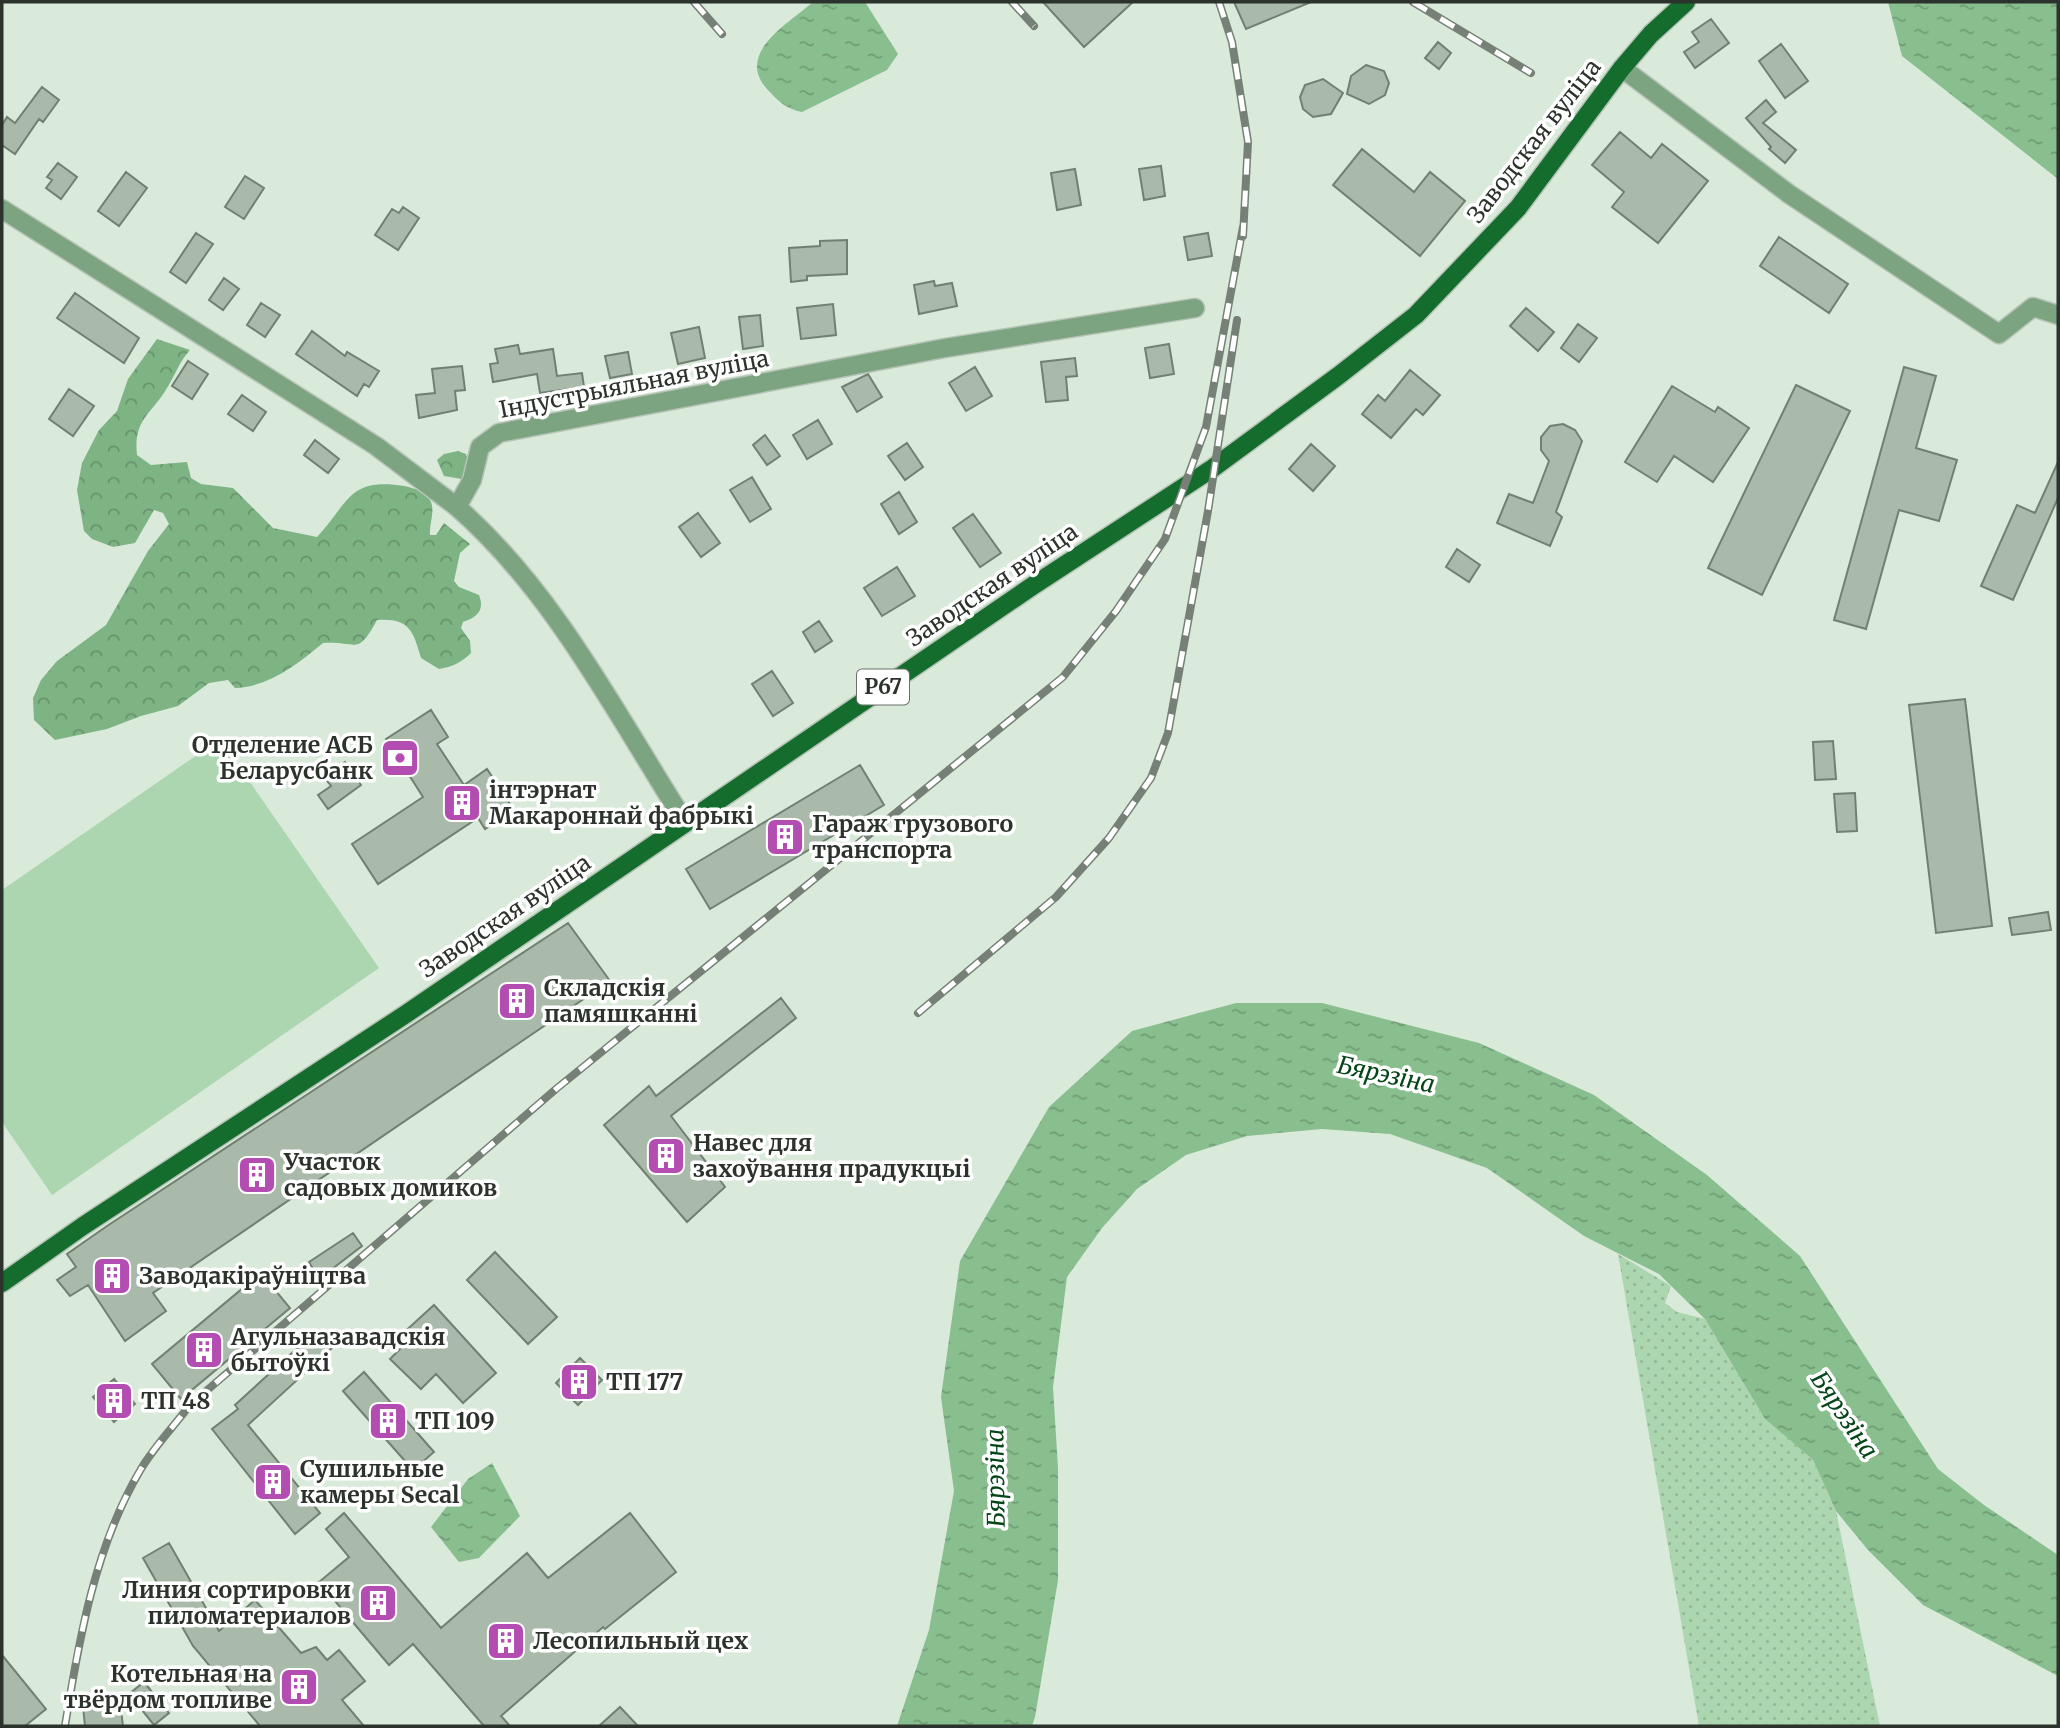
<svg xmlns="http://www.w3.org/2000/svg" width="2060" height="1728" font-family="Merriweather,serif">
<defs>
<pattern id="grass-dots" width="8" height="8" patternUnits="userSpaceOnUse" patternTransform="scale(1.75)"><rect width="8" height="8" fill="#acd6b0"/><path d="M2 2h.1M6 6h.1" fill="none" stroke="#94b898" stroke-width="1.8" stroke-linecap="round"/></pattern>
<pattern id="forest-crowns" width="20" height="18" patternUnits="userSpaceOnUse" patternTransform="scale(1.75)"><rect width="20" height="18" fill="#7eb484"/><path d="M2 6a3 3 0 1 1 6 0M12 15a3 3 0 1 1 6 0" fill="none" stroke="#67936c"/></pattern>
<pattern id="water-ripples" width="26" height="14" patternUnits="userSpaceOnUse" patternTransform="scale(1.75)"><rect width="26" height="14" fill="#89bf8f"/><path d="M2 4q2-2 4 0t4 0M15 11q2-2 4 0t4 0" fill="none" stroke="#709c75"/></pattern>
</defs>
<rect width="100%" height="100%" fill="#d9e9da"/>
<path fill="url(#grass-dots)" d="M1618,1254L1671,1286L1665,1303L1677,1312L1705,1319L1765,1419L1813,1460L1836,1511L1880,1726H1699Z"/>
<path fill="url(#forest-crowns)" d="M157,339L190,350C179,362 176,374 167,388C152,414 133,419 137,455L151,465L187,462L191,478L201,484L233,488L273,528L317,537C349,503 348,477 404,486C414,488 427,492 431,502C435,513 429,524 430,535H436L444,523L470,544L460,553L454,581L459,587L479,595C485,611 477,617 463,622L461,628L470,641L471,653C462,662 452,667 439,669L421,658C413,631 410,618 377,620C357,657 358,641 323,643C298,664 268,687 235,688L228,680L209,683L178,706L141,716L107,729L55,740L34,720L33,698L41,680L57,661L106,625L148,551L169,524L163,513L154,510L135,543L113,547L92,539L84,531L77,490L82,463L99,430L117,411L128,379Z
M458,451L466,454C469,465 471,472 462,479L444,476L437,460L444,454Z"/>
<path fill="#acd6b0" d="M220,739L379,968L52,1195L2,1122V890Z"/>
<path fill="url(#water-ripples)" d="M813,2H865L898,54L887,70L802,112C786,109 778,101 767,89C735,53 788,24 813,2Z
M1888,2H2058V179L1902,56Z
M1236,1003H1322L1479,1043L1594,1095L1707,1175L1800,1256L1938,1469L1984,1505L2058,1555V1676L1923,1605L1868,1550L1836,1511L1813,1460L1765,1419L1705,1319L1659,1274L1584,1236L1487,1168L1390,1134L1322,1129L1247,1136L1186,1155L1137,1189L1102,1228L1067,1277L1053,1387L1058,1468V1580L1035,1717L1032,1726H897L929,1630L954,1491L941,1397L960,1261L1049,1107L1132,1031Z
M492,1463L520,1516L479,1558L459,1562L431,1527L468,1479Z"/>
<path fill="#a9b9aa" stroke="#718072" stroke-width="2" d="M1043,2H1133L1084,47Z
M1234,2H1311L1246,29Z
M1711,19L1729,43L1695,68L1684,52L1699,42L1692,32Z
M1438,42L1451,53L1439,69L1425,58Z
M1781,44L1808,81L1785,98L1759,61Z
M1366,65L1384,71L1389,83L1385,95L1369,104L1347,94L1351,76Z
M1323,79L1343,93L1331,114L1313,117L1303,109L1300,97L1305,85Z
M42,87L59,100L43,122L39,119L15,154L2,145V125L7,117L15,123Z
M1766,100L1776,112L1763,123L1796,150L1785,163L1769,149L1771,147L1746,118Z
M1620,132L1651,158L1662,144L1708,181L1658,243L1612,207L1624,192L1592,165Z
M1362,149L1414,192L1430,172L1465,201L1420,256L1333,185Z
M58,163L77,177L61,199L46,188L52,180L47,177Z
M1161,166L1165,196L1144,200L1139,169Z
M1075,169L1081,205L1057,210L1051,173Z
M126,172L147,188L119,226L98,211Z
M245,176L264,188L244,219L225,207Z
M403,207L419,218L398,250L375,235L392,209L399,213Z
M196,233L213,244L186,283L170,272Z
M1208,233L1212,256L1188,260L1184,237Z
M1779,237L1848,284L1829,313L1760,266Z
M847,240V274L807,276V280L791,282L789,248L820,246V241Z
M224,278L239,289L223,310L209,300Z
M934,281L935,286L952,283L957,306L919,314L914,285Z
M75,293L139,338L124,363L57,318Z
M261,303L280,315L265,337L247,325Z
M833,304L836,335L801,339L797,308Z
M1526,308L1554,332L1538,351L1510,326Z
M760,315L763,346L743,349L739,317Z
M1578,324L1597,338L1579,362L1561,348Z
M699,327L705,358L678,364L671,333Z
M312,331L345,356L347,352L379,371L369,387L364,384L357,396L296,354Z
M1169,344L1174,374L1150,378L1145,348Z
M518,345L520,354L553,349L557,376L582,373L584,387L540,393L537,374L493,382L490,364L498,363L495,349Z
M628,352L632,374L610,378L605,356Z
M1075,358L1077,376L1066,377L1068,400L1046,402L1041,362Z
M188,361L208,374L192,399L172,386Z
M462,366L465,390L455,391L457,410L419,418L416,395L435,393L432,369Z
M975,367L992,396L966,411L949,383Z
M1904,367L1936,376L1916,448L1957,460L1939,521L1899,510L1866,629L1834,620Z
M1410,370L1440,395L1423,415L1416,409L1391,438L1362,414L1378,395L1385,401Z
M868,374L882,397L857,412L842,387Z
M1796,385L1850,411L1762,595L1708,568Z
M1672,386L1715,412L1718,407L1749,428L1713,482L1674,456L1657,482L1625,462Z
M69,389L94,406L73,436L49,419Z
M242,395L266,412L253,431L228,414Z
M818,420L832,444L807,459L793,435Z
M1563,424L1575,430L1582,441L1556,512L1562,517L1550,546L1497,523L1509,494L1533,503L1549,461L1541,450V437L1550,426Z
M765,435L780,456L767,465L753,445Z
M315,440L339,459L328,473L304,455Z
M907,443L923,467L905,480L888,456Z
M1311,444L1335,466L1313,491L1289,469Z
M2058,462V498L2013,600L1981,586L2017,505L2035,513Z
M752,477L771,509L750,522L730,490Z
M899,492L917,522L899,534L881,504Z
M698,513L720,543L701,557L679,527Z
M973,514L1001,553L980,567L953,528Z
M1457,549L1480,565L1469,582L1446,567Z
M897,567L915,596L882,616L864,588Z
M819,621L832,641L815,652L803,632Z
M772,671L793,703L773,716L752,684Z
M1965,699L1992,926L1936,933L1909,705Z
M431,710L448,737L437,744L464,785L487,769L514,810L485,829L478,818L378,884L352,844L423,797L386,739Z
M1833,741L1836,779L1815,780L1813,742Z
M345,762L361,785L328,809L318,795L331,786L324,777Z
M860,765L884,805L710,909L686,869Z
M1855,793L1857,831L1837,832L1834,794Z
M2048,912L2051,930L2012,935L2009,918Z
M568,923L610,981L153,1293L166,1311L125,1341L88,1285L70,1296L57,1280L76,1267L67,1254L107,1226Z
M781,998L796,1018L671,1116L725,1187L687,1222L604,1125L649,1086L656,1096Z
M353,1233L362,1246L319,1279L309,1262Z
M495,1252L557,1317L528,1344L467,1280Z
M261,1273L290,1308L181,1399L152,1364Z
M434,1305L496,1373L463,1403L436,1374L421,1389L390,1359L407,1342L401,1335Z
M316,1331L332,1348L248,1425L320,1513L295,1534L212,1429L238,1409L235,1405Z
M580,1358L602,1380L578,1405L556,1383Z
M364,1372L434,1452L413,1470L343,1391Z
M114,1379L135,1404L114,1422L93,1397Z
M344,1513L441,1628L527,1553L548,1578L630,1513L676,1572L605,1629L603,1627L501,1716L510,1726H484L413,1644L389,1665L319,1582L349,1557L326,1529Z
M169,1543L219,1631L255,1600L301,1653L316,1647L327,1660L339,1650L365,1681L342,1700L364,1726H260L193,1646L143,1558Z
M2,1655L46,1709L25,1726H2Z
M144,1682L169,1713L154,1725L129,1694Z
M120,1702L123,1726H85L83,1706Z
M620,1707L638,1726H599Z"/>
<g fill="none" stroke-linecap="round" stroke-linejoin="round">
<g stroke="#b6c4b7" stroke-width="21">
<path id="street" d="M1622,68L1789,194L1999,334L2033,307L2058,315
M2,209L376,446L457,507L472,480L480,447L499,433L945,348L1195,308
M457,507C555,593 616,714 685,822"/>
</g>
<g stroke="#b6c4b7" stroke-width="21">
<path id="primary" d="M2,1283L83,1226L406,1014L1031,587L1213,468L1338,376L1416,315L1518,208L1622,68L1651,34L1686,2"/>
</g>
<use href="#street" stroke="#7da481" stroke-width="18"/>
<use href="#primary" stroke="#146d2d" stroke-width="18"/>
<g stroke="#768077" stroke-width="8">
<path id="rail" d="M694,2L722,34
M1012,2L1034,26
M1219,2L1232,42L1248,142L1243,236
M1413,2L1531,73
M918,1013L1056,897L1109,838L1151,778L1168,733L1208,511L1237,320
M65,1726C79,1639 95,1546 141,1469C154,1447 174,1426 190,1405L556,1089L1063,677L1116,611L1165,539L1206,427L1243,227"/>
</g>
<use href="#rail" stroke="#fff" stroke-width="5" stroke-dasharray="16" stroke-linecap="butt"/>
</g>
<defs>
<g id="bank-square" transform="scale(2.0125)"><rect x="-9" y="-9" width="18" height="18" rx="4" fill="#b34db2" stroke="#fff"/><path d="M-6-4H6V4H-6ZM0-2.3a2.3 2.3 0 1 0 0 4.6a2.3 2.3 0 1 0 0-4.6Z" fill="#fff"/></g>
<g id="building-square" transform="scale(2.0125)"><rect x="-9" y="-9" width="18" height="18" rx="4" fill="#b34db2" stroke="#fff"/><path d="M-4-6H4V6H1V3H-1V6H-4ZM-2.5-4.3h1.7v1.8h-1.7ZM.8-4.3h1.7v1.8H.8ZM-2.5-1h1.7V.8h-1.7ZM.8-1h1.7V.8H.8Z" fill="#fff"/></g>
</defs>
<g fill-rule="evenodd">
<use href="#bank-square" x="400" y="758"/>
<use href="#building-square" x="462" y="803"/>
<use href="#building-square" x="785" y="837"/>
<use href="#building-square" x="517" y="1001"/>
<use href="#building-square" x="666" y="1156"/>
<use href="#building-square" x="257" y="1175"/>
<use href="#building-square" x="112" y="1276"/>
<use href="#building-square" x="204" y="1350"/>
<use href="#building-square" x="579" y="1382"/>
<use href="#building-square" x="114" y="1401"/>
<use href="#building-square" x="388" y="1421"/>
<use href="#building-square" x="273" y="1482"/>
<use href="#building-square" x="378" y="1603"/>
<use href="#building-square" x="506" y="1641"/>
<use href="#building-square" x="299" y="1687"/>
</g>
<g text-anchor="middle" stroke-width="7" stroke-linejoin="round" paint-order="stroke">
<rect fill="#fff" stroke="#6b706b" stroke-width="2" x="857" y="669.5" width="52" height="35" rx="5"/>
<g font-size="21" font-weight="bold" fill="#2c322c">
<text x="883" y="694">Р67</text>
</g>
<g font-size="23" fill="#2c322c" stroke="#fff">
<text transform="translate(1534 141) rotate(-52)" y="8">Заводская вуліца</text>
<text transform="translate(634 384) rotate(-11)" y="8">Індустрыяльная вуліца</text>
<text transform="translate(992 585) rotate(-34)" y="8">Заводская вуліца</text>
<text transform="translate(505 916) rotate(-34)" y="8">Заводская вуліца</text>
</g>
<g font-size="23" font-weight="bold" fill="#2c322c" stroke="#fff" text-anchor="start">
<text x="373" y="753" text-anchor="end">Отделение АСБ<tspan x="373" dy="26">Беларусбанк</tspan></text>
<text x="489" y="798">інтэрнат<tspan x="489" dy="26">Макароннай фабрыкі</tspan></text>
<text x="812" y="832">Гараж грузового<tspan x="812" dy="26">транспорта</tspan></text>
<text x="544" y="996">Складскія<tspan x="544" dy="26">памяшканні</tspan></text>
<text x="693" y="1151">Навес для<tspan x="693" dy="26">захоўвання прадукцыі</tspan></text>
<text x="284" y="1170">Участок<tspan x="284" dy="26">садовых домиков</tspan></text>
<text x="139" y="1284">Заводакіраўніцтва</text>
<text x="231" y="1345">Агульназавадскія<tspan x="231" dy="26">бытоўкі</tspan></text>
<text x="606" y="1390">ТП 177</text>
<text x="141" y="1409">ТП 48</text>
<text x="415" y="1429">ТП 109</text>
<text x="300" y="1477">Сушильные<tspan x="300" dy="26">камеры Secal</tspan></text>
<text x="351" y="1598" text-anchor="end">Линия сортировки<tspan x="351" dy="26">пиломатериалов</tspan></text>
<text x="533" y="1649">Лесопильный цех</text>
<text x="272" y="1682" text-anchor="end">Котельная на<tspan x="272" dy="26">твёрдом топливе</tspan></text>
</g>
<g font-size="24" font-style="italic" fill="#054518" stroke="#fff">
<text transform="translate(1386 1075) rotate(12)" y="8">Бярэзіна</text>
<text transform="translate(1844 1415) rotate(56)" y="8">Бярэзіна</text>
<text transform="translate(996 1478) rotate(-91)" y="8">Бярэзіна</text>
</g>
</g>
<rect width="2060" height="1728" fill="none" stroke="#2c322c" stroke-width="7"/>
</svg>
